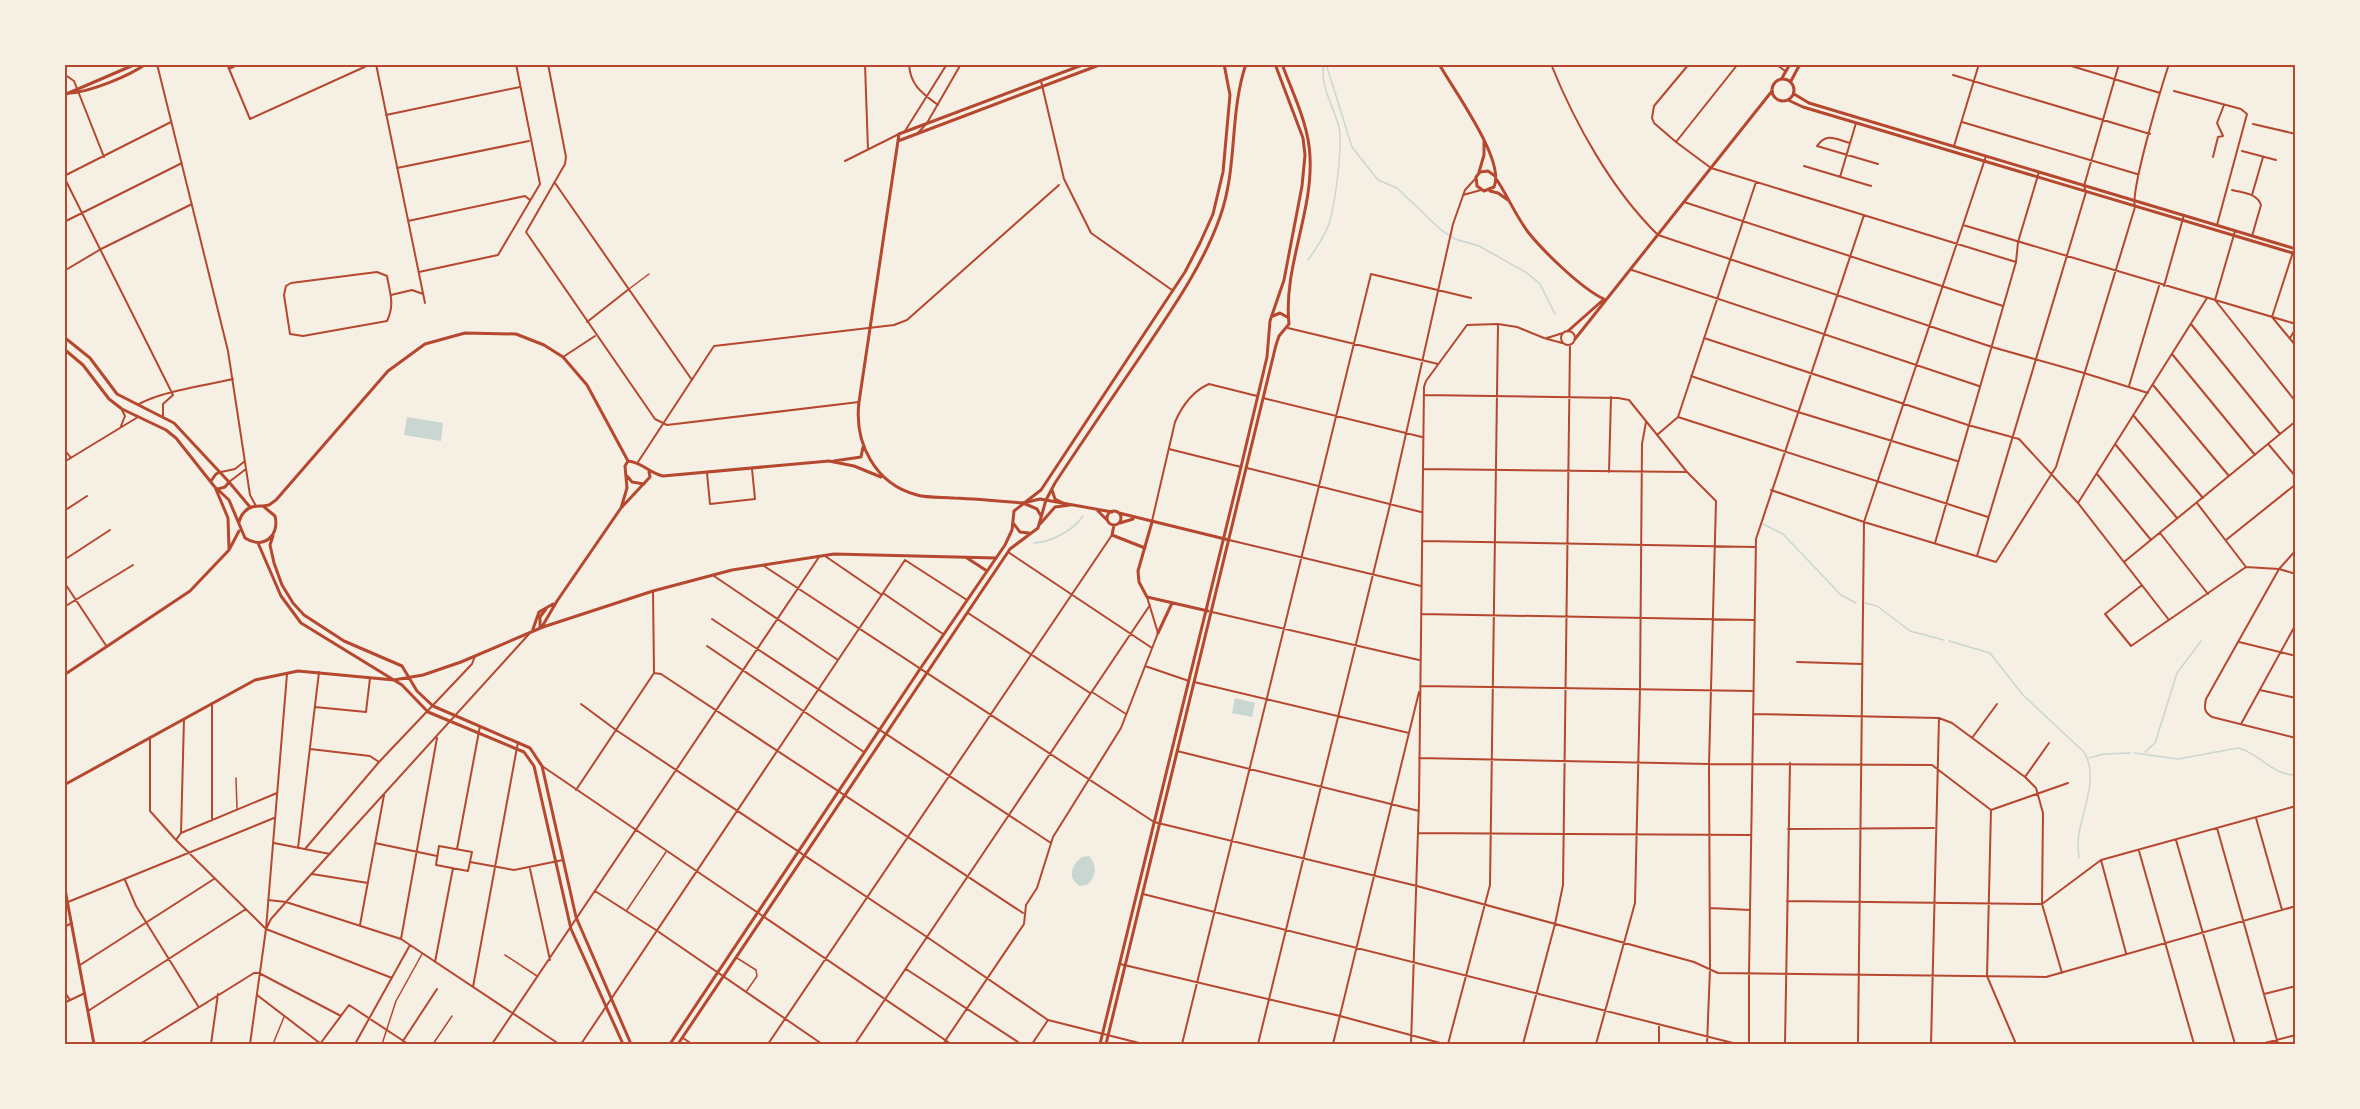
<svg xmlns="http://www.w3.org/2000/svg" width="2360" height="1109" font-family="'Varela Round',sans-serif">
<rect width="100%" height="100%" fill="#f6efe4"/>
<path fill="#c9d6d2" d="M407,417L443,423L441,441L404,435Z
M1235,698L1255,703L1252,717L1232,713Z
M1089,856C1098,866 1096,877 1087,885L1080,886C1067,878 1071,865 1082,857Z"/>
<g fill="none" stroke-linecap="round" stroke-linejoin="round">
<path stroke="#c9d6d2" stroke-width="1.5" d="M1326,64L1352,147L1378,180L1397,188L1441,230L1455,239L1479,246L1527,273L1540,284L1555,314
M1308,260C1316,249 1324,237 1329,224C1335,204 1343,147 1339,127C1334,107 1319,85 1324,64
M1763,524L1783,534L1841,595L1856,603
M1034,543C1051,542 1073,531 1083,516
M1865,603L1877,606L1910,631L1944,640
M1949,641L1990,653L2023,695L2084,752C2099,777 2083,807 2079,834C2077,842 2078,850 2079,858
M2145,752L2155,743L2177,673L2201,641
M2135,753L2178,759L2238,748C2258,752 2273,776 2296,775
M2089,758L2104,754L2130,753"/>
<path stroke="#b5482f" stroke-width="1.5" d="M629,289L649,274
M1092,692L1126,714
M236,778L237,809
M627,910L666,852
M505,955L537,976
M273,1044L284,1017
M433,1044L452,1016"/>
<path stroke="#b5482f" stroke-width="1.5" d="M737,958L756,970L757,976L746,992
M382,1044L396,1001L422,954"/>
<path stroke="#b5482f" stroke-width="2" d="M157,64L228,351L250,495L256,506
M227,64L250,119L371,64
M376,64L425,303
M548,64L566,157L565,164L526,232L655,419L667,425L859,402
M865,64L868,150
M909,64C910,85 922,93 938,105
M1551,64C1575,124 1612,190 1658,235L1992,347L2084,373L2148,393
M1689,64L1654,106L1652,118L1654,123L1676,142L1711,168L2016,262
M1776,64L1785,71
M2065,64L2160,93
M229,69L239,64
M64,74L74,81L104,157
M1953,75L2150,134
M1041,81L1064,179L1091,233L1172,290
M2174,91L2241,109L2247,114L2217,225
M386,115L520,87
M1962,122L2137,174
M2253,124L2296,134
M905,131L947,64
M918,133L927,123L961,64
M1676,142L1738,64
M1850,143C1835,139 1827,132 1817,146L1878,164
M1954,146L1979,64
M2242,151L2276,160
M2213,157L2218,137L2223,136L2217,123L2224,105
M845,161L899,134
M1804,166L1871,186
M397,168L529,141
M64,176L171,122
M64,177L173,395
M1840,177L1856,123
M555,183L692,380
M2232,190C2243,193 2257,193 2261,205L2252,236
M1463,195L1481,190
M2252,195L2263,157
M1684,202L2003,306
M408,221L525,196L530,200
M64,222L182,163
M2296,224V229
M1963,225L2296,324
M2235,231L2215,300L2296,402
M2293,252L2272,317L2296,346
M1632,270L1979,386
M64,271L101,249L192,204
M377,272L387,276C390,294 395,304 387,321L303,336L290,334L284,295L286,286L291,283Z
M419,272L498,255L540,184L516,64
M2164,286L2184,215
M391,295L412,290L423,294
M587,322L629,289
M2191,324L2280,434
M1288,328L1438,364
M1561 338a7 7 0 1 1 14 0a7 7 0 1 1-14 0Z
M1547,338L1563,333
M1704,338L1968,425L2019,439L2078,503L2169,620
M2290,338L2296,328
M2172,354L2255,455
M563,357L595,336
M1691,376L1798,412L1957,461
M2153,385L2229,476
M2129,386L2159,286
M1424,395L1618,398L1629,400L1687,472L1716,501L1709,764L1710,969L1707,1044
M1263,398L1422,437
M138,405C154,393 211,384 233,379
M2133,415L2203,498
M163,416V404L173,395
M1678,417L1988,517
M121,426L125,416L122,410
M1657,435L1678,417L1756,182
M2115,444L2177,518
M2269,445L2296,477
M64,449L71,458
M1169,449L1241,467
M64,462L138,417
M638,462L714,346L894,325L907,320L1059,185
M1247,468L1421,512
M1423,469L1687,472
M221,472L235,469L245,461
M1609,472L1611,397
M707,473L710,504L755,499L752,469
M2097,474L2151,540
M229,482L246,469
M1771,490L1864,522L1996,562L2056,467L2135,207C2130,191 2162,85 2169,64
M2078,503L2207,298
M2197,503L2246,567
M64,511L87,496
M1152,521L1175,422C1182,406 1193,391 1209,384L1257,396
M2160,533L2208,594
M1229,540L1421,586
M2226,540L2296,484
M1422,541L1755,547
M1935,543L2016,262L2018,242L2039,172
M2296,550L2279,569L2206,699C2204,708 2204,712 2212,717L2296,738
M1008,552L1152,648
M825,556L882,595
M1977,556L2086,192L2084,186L2119,64
M64,560L110,530
M905,560L967,600
M2124,562L2296,421
M764,566L1154,822L1417,886L1694,962L1718,973L2046,977L2296,906
M714,576L838,660
M64,582L107,647
M2142,585L2105,614L2131,646L2246,567L2279,569L2296,574
M883,593L943,634
M64,607L133,565
M1212,612L1419,660
M968,613L1090,693
M1421,614L1754,620
M712,619L1051,843
M2239,642L2296,656
M707,646L864,752
M1797,662L1862,664
M1145,666L1189,681
M654,673L661,674L1023,913
M1194,682L1409,733
M1420,686L1753,691
M2260,690L2296,698
M212,703V820
M581,704L616,730L927,937L1048,1020L1143,1044
M315,707L366,712L370,678
M1753,714L1939,718L1952,723L2025,777L2036,788L2043,813L2042,904L2062,973
M2241,724L2296,624
M150,737V811L176,840L266,929L392,978
M1972,738L1997,704
M310,749L370,756L379,762
M1177,751L1419,811
M1419,758L1709,764L1932,765L1991,810L2068,783
M542,766L951,1044
M2025,777L2049,743
M576,790L654,673L653,591
M1991,810L1987,976L2016,1044
M2256,818L2282,910
M2217,828L2278,1044
M1788,829L1934,828
M181,833L184,719
M1418,833L1751,835
M176,840L181,833L277,793
M2176,840L2235,1044
M274,843L330,854
M375,843L437,856
M439,846L472,852L468,871L436,865Z
M298,848L319,672
M305,849L379,762L472,664L475,656
M457,849L480,726
M2139,851L2194,1044
M2101,860L2126,953
M470,862L514,870L563,860
M530,869L550,960
M312,874L368,883
M125,880L136,906L198,1006
M595,891L656,930L822,1044
M1143,894L1737,1044
M268,900L286,902L401,939L559,1044
M1787,901L2042,904L2101,860L2296,806
M68,902L274,818
M1710,908L1750,910
M360,925L384,795
M64,927L72,923
M266,929L271,919L286,902L529,634
M401,939L437,738
M435,962L453,868
M1120,964L1340,1016L1444,1044
M80,965L214,879
M906,969L1021,1044
M473,987L518,742
M64,991L70,1000
M2264,994L2296,986
M257,995L321,1044
M64,1003L85,993
M88,1011L246,909
M683,1038L692,1044
M403,1041L437,989
M140,1044L254,973H259L341,1016
M211,1044L218,994
M250,1044L266,929L287,674
M320,1044L349,1005L408,1044
M355,1044L410,945
M492,1044L819,557
M581,1044L905,560
M768,1044L1112,535
M855,1044L1150,605
M943,1044L1024,924L1026,905L1037,888L1053,837L1121,728L1158,633L1147,597
M1032,1044L1048,1020
M1182,1044L1371,274L1471,298
M1258,1044L1390,505L1453,224L1465,190L1476,178
M1333,1044L1419,692
M1411,1044L1419,801L1424,387L1426,381L1467,325L1498,324L1517,327L1544,338L1562,343
M1448,1044L1490,885L1498,324
M1523,1044L1555,924L1563,885L1570,345
M1596,1044L1635,903L1640,689L1642,444L1646,422
M1659,1044V1024
M1749,1044V974L1756,539L1864,215
M1785,1044L1790,763
M1858,1044L1864,522L1986,156
M1931,1044L1939,718
M2261,1044L2296,1035"/>
<path stroke="#b5482f" stroke-width="3" d="M1085,64L899,134L859,402C854,443 875,484 917,495C928,498 942,497 954,498C977,499 1000,501 1023,503L1040,499L1112,512
M1439,64C1453,89 1506,161 1494,187L1484,191L1477,186L1476,177L1480,172L1488,171L1495,176
M1782,78L1790,64
M1772 90a11 11 0 1 1 22 0a11 11 0 1 1-22 0Z
M1791,81L1800,64
M70,93C90,92 129,76 146,64
M1794,94L1809,103L2296,249
M64,95L136,64
M1788,100L1803,107L2296,254
M898,141L1102,64
M1479,172L1484,155V141
M1497,180C1508,197 1516,216 1528,232C1544,252 1582,289 1604,299
M1490,191L1498,193L1508,200
M1568,331L1603,300
M64,337L90,358L117,394L174,423L229,482L250,507
M1575,339L1772,91
M64,349L83,365L109,399L122,409L166,430L176,438L214,486L229,500L245,538C263,550 280,536 275,516L263,506C250,505 242,511 239,522
M834,461L861,457L863,447
M627,476L632,482L644,484
M211,481L216,474L220,472
M215,487L228,518L229,549
M218,489L225,487L229,482
M263,506L269,505L276,500L388,371L425,344L465,333L516,334L544,345L563,357L587,385L628,461
M621,508L627,488L625,466L628,461C642,462 649,473 663,476L829,461L854,466L881,477
M1097,510L1107,520
M1107 518a7 7 0 1 1 14 0a7 7 0 1 1-14 0Z
M1119,513L1229,540
M1152,522L1138,571L1139,582L1147,597L1208,611
M1120,523L1133,519
M1040,524L1055,507L1070,505
M1114,525L1112,535L1145,548
M273,536L270,545L274,563L282,585L293,603L304,615L344,641L402,666L417,691L433,706L530,748L542,766L576,917L631,1044
M258,543L281,596L301,623L402,685L428,712L524,752L534,766L571,929L623,1044
M543,625L557,601L621,508L650,477L649,472
M540,627V617L546,609
M533,629L539,612L553,604
M1158,633L1172,603
M64,675L190,591L229,550L239,531
M64,775V783
M64,785L255,680L298,671L394,680L423,675L461,662L543,627L653,591L732,570L834,554L996,558
M64,884L94,1044"/>
<path stroke="#b5482f" stroke-width="3" d="M1273,316L1280,313L1287,317
M1052,490L1055,499L1063,503
M1023,503L1037,509L1041,516
M1013,523L1020,532L1029,533
M967,558L987,571
M670,1044L920,669L1005,545L1012,530L1014,511L1041,490L1185,272L1200,243L1213,214L1223,172L1230,95L1224,64
M678,1044L1010,549L1038,528L1046,500L1055,483C1084,439 1114,395 1144,351C1173,308 1203,265 1220,217C1238,167 1229,114 1246,64
M1100,1044L1241,467L1267,357L1270,321L1284,280L1302,186L1305,155L1303,138L1275,64
M1106,1044L1276,345L1279,336L1289,324C1283,268 1313,213 1310,157C1309,125 1293,94 1282,64"/>
</g>
<rect width="2360" height="1109" fill="none" stroke="#f6efe4" stroke-width="132"/>
<rect x="66" y="66" width="2228" height="977" fill="none" stroke="#b5482f" stroke-width="2"/>
</svg>
